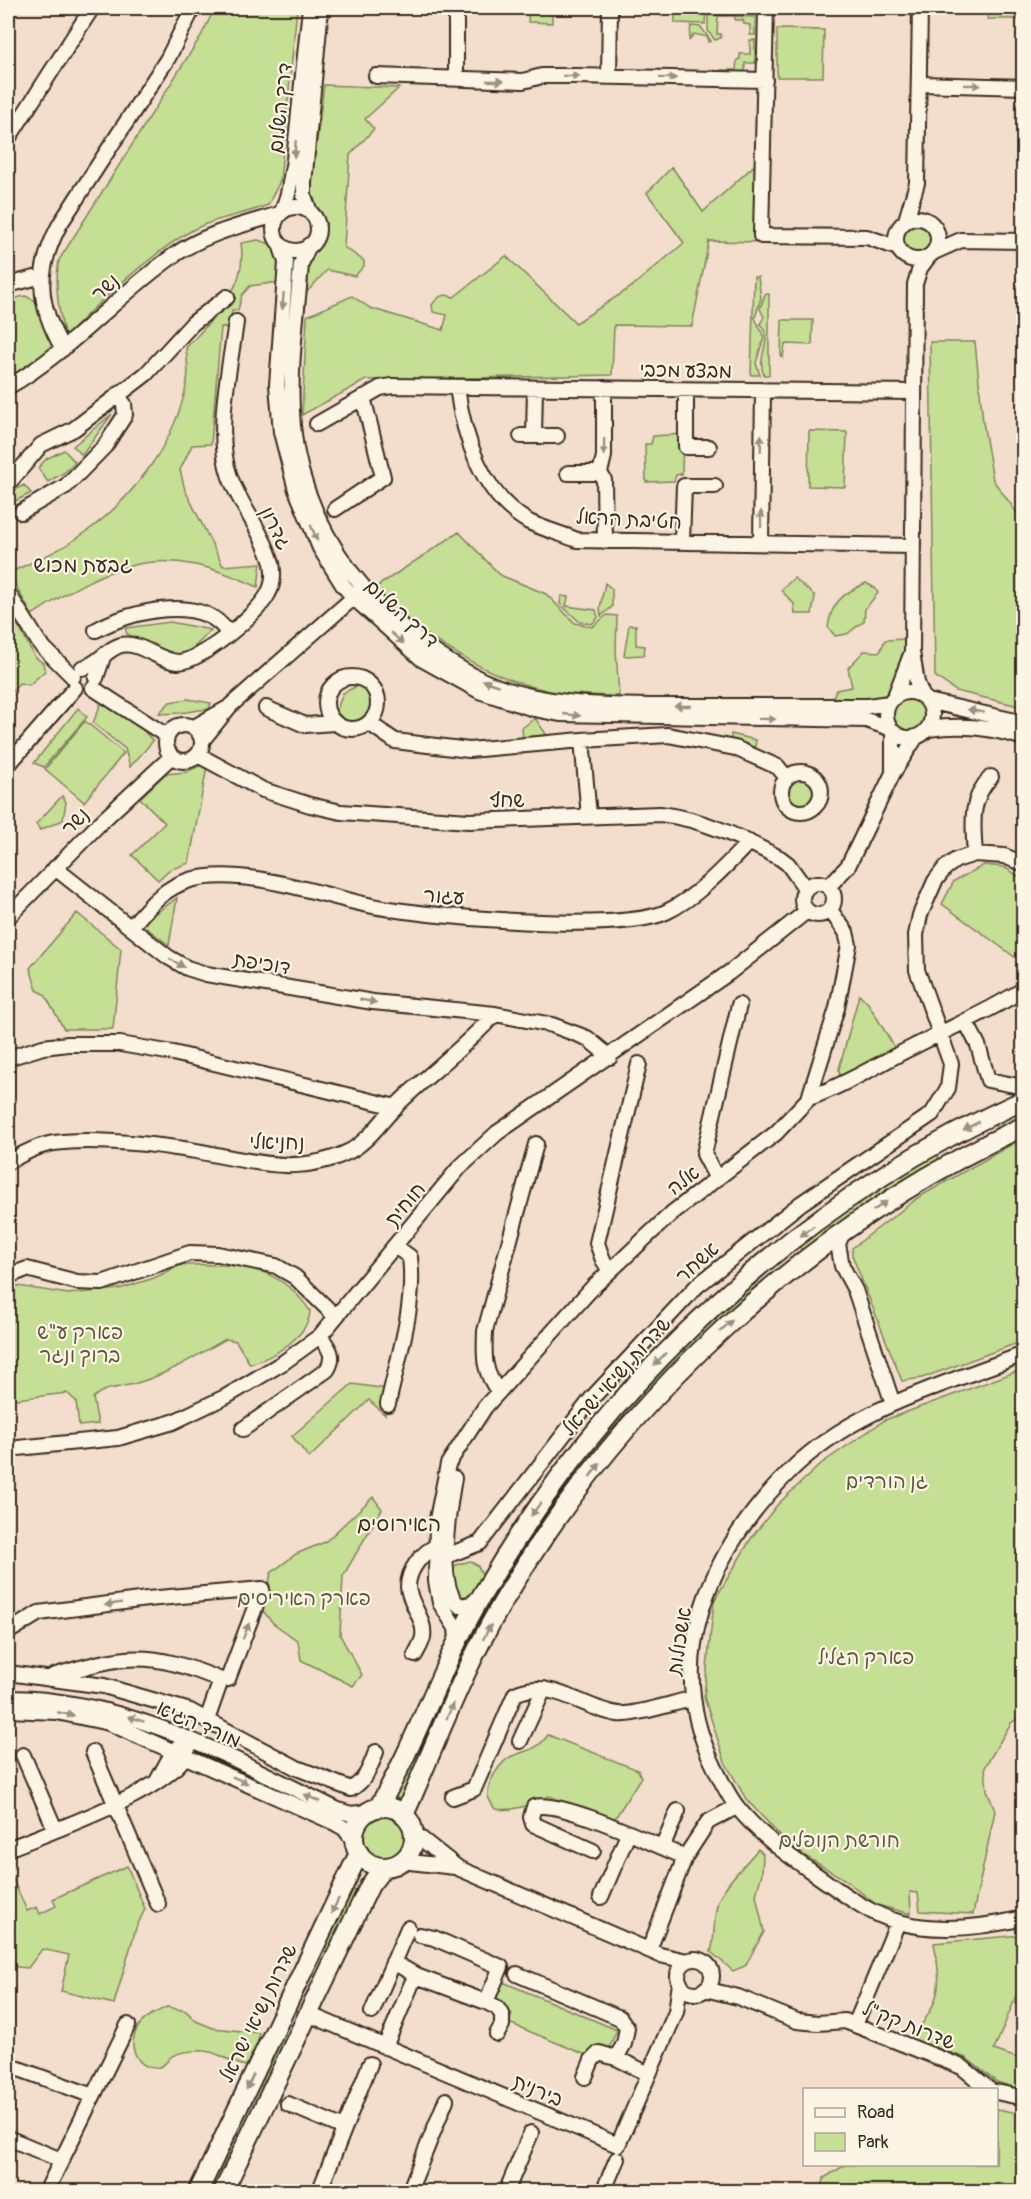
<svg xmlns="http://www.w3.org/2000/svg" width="1031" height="2199" font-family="Pangolin,'Playpen Sans Hebrew',sans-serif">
<rect width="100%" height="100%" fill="#f3ddcd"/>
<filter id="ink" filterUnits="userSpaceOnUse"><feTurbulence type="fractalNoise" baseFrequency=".0167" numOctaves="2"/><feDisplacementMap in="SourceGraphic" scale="12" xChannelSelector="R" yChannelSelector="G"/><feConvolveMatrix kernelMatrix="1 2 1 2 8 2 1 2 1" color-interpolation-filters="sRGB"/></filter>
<g filter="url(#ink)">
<path fill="#c5df95" stroke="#80845a" stroke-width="1.5" d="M215,8H297L280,181L268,205C246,214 222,217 201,226C164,242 92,307 65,338C59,311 54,288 59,260L201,36Z
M529,8H552V23L528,22Z
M675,8H706L705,24L675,23Z
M988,8H1023V19H988Z
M708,15L755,17V35H750V25L744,24L743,20H735V16H718L717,34H721V38L715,40L708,31Z
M691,26L701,27L711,41L708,42V37L694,34L689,41Z
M777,29L824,30L823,77H777Z
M750,40H755V63H745V74H721V70H736L737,60L740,59V54H750Z
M324,85L399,88L365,119L374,129L350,155L344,247L364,261V266L355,276L327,270L307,292L309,260L325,237L326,223L312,198L311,187Z
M758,162L760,242L709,241L692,326L614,325L612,375L366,380L302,415L307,316L352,296L370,308L443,330L447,315L433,312L432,305C438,296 443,293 454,297L506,256L576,323L630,288L684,243L647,193L672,167L703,212Z
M902 239a16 16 0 1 1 32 0a16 16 0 1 1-32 0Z
M258,240L274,245L280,260L279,282L250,286L242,295L238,310H232L230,328L221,327L211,444L192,445L180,470L185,490L223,566L261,563L258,587C163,542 116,560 32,615L9,573C34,561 60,551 83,534C132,500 177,441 187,381C189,371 187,359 186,348C214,317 248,289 241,243Z
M754,277H758L761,298L755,318L764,337L756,363L760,375H751Z
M765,294H769V375H764C755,356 775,341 760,324L764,317L760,309Z
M25,296L40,303L43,323L54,348L8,378V300Z
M782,320H813L812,345L785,344L783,358L781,355Z
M930,342H975L983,422L993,480L1023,521V707L956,691L935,676Z
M112,414L82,455L73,446Z
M809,431L847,432L845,487L808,486Z
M683,434L682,474L676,475L674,481L646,482L645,444H651L653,436Z
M64,450L75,462L65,472L48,482L38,468L46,459Z
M24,485L31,493L8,505V494Z
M459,532L500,575L546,594L575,623L592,627L607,615L617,616L616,650L619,696C601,695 582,696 564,693C501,686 415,637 376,587Z
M794,578L815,596L812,614H795L794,604L781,590Z
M605,583L612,589V607L601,616L600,608Z
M866,583L875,588L878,593L865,609L864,621L847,634L835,636L828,627C831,602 844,593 866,583Z
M561,596L568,597L566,606L596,610L598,618L592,624L580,622L560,604Z
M8,607L35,657L43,663L45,671L29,685L19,683L8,697Z
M170,622L211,630C205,636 198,645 190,650C173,664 144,640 127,634L125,628Z
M629,625H636V645L645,646L644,655L624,656Z
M906,639L900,674L884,697L851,702L832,700L836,690L852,687L848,668L864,651L880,652L885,640Z
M359,685L373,698C372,713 367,721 352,726L336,712L343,693Z
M893 715a17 17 0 1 1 34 0a17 17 0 1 1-34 0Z
M188,699L211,703L209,709C194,710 173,716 159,713L170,702Z
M102,701L138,725L153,741L130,767L125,749L93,723Z
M78,708L87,717L44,767L34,763Z
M535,718L548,737L524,753L522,728Z
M85,721L124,753L84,802L45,769Z
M731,734L756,740L753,762L730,754Z
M202,765L207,767L189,863L169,870L158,880L132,855L165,823L140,798L165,774L186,772Z
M784 791a17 17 0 1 1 34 0a17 17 0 1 1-34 0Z
M62,796L66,802L63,820L40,830L36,824Z
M984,865L1004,867L1023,879V963L942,904L954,881Z
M177,898L169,945L141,924Z
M77,913L121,949L113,1029H64L45,995L37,990L30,968Z
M859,995L868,1003L895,1048L840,1082L839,1069Z
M1023,1107V1120L999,1132L993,1122Z
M1023,1138V1341L922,1378L902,1381L852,1255V1248L919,1197Z
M935,1152L941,1162L805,1254L798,1245L850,1206Z
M181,1265C234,1264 278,1262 310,1311C309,1337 271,1358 250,1364L236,1341L226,1339C197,1355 169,1374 137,1383C122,1388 105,1386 93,1398L98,1424L79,1426L76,1401L67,1393L8,1400V1287L12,1285L68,1294L119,1289L154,1278Z
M753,1282L760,1290L649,1396L639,1388Z
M1023,1369V1715L1011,1723L985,1767L987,1790L995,1811L973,1914L920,1911L918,1893L910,1892L911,1914L877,1905L844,1879L805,1856L784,1840L746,1799L725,1762L704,1697L714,1601L752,1537L778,1504L822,1463L885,1420Z
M352,1384L387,1389L385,1415L369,1400L309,1458L292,1436Z
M603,1429L613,1437L497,1601L488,1595L508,1562Z
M373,1497L382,1509L343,1576L340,1635L362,1675L353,1686L301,1660L298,1641L273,1623L263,1611L271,1573L296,1554L325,1542Z
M470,1561L478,1566L483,1577L470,1595L461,1597L453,1593L449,1573L456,1565Z
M469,1636L471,1643L404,1801L392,1796Z
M548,1735L638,1770L641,1777L614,1820L549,1796C531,1804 516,1812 495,1809C493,1806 489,1800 488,1796C486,1783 500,1762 512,1756C527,1750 538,1750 548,1735Z
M363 1837a22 22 0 1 1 44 0a22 22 0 1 1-44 0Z
M758,1849L763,1854L762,1873L756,1895L764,1932L745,1966L733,1971L711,1952C716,1935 712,1913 720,1897C728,1880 746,1864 758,1849Z
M127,1866L145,1909L136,1928L114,2004L61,1991L69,1955L42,1949L28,1968L8,1966V1868L27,1911L37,1907L40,1914L56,1906L53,1899Z
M362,1889L329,1954L320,1950L349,1891Z
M1022,1935L1021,1984L994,2050L1023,2060V2090L997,2082L966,2058L912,2039C940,1998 943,1992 934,1943Z
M503,1982L617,2030L603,2062L509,2023L512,2014L496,1997Z
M167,2007L186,2011L196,2021L213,2028L259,2033L257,2047L247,2066C230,2064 221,2052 204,2051C195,2050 180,2052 172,2056C168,2059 166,2064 162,2066C143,2074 129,2053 134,2037C138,2020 152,2014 167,2007Z
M280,2032L290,2037L266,2088L257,2084Z
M997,2109L1023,2114V2191H822L824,2178L845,2165L996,2164Z
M223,2153L234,2157L217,2191L205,2192Z"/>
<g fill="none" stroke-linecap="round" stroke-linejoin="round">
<g stroke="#3b2a1e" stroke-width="18">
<path id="minor" d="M456,8V79
M766,8L761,236L867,237L898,248
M376,76L523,81L542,76H576L765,80
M609,77L610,8
M920,84L1024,87
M8,139L92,8
M274 229a22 22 0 1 1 44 0a22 22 0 1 1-44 0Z
M282,212L288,194L294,160L310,8
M310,212L304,196V183L321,8
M896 239a21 21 0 1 1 42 0a21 21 0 1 1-42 0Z
M906,220L917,183L920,8
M280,244L286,262L277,385L281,432L296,490L320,548L343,585L354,598L423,660L479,691L534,709L560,714L866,720L889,728
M309,245L301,264C297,317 288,372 293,426C298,485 326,545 365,589C398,627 436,658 482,680C544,709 624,706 691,706C750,706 809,706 868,706L889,703
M934,252L961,240L1024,241
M8,285L42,276
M63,349C37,304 35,271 60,224L168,58L193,8
M8,387C69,352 115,297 173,256C203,234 243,225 279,214
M457,387C463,435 482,496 529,522C544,529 562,534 577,540L913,546
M604,388V456L600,473L604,480L605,541
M686,390V447H709
M317,424L380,388L392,386L914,392
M521,436H557
M534,436L535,388
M568,473H600
M8,484L41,445L74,429L146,374L193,323L227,297
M335,509L383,477L363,397
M21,512L66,486L105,446L125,415L124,404L117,395
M682,542L684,486H715
M761,543L763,391
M8,593L40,644L73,677
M96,630C130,611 203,593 228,633
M82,668C98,665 106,649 121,645C140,641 158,661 178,662C200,662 258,614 268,594C274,584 274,574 272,563C263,532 241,507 230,477C214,433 230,368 236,322
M326 703a26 26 0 1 1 52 0a26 26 0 1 1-52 0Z
M96,678L103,657
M93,688L167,736
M886 715a23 23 0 1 1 46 0a23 23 0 1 1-46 0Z
M922,695L917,683L912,652L915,284L920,268L929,256
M895,696L912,652
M928,701L1024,723
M266,708L305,725L335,723
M369,723L395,741L469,750L582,740
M166 743a18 18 0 1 1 36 0a18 18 0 1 1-36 0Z
M194,727L226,709
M928,729C962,724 990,727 1024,738
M893,732V773
M202,741L230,706L360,592
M198,755L263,790L310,805L341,812L469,821L660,814C704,819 741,838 780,858L788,864L805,888
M8,765L75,688
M781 792a20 20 0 1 1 40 0a20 20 0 1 1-40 0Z
M589,816L582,740L668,735L735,748L778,767L786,777
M975,854C973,825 969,799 991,777
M55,868L168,957L187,968L206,974L373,1002L495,1014L552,1025L587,1038L610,1057
M802 899a16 16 0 1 1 32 0a16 16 0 1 1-32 0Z
M829,886L848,866L893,773L916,737
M8,917L99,824L172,756
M131,927C148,907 163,888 190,880C242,866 317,894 368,905C423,917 619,934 666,912C696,898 726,866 749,842
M966,1022L978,1045L988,1080L1019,1086
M8,1058L43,1047L68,1044H120L173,1053L396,1107
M809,1098C846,1085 878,1064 913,1047C950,1028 988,1012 1024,989
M8,1162C19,1156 32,1148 45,1145C76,1137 143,1143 176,1148C236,1155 290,1181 350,1151C368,1141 381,1122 395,1107C427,1075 464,1048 495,1014
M717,1179L704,1154L739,1005
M843,1232L838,1244L842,1266L855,1290L892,1401
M610,1271L603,1260L597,1243L639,1064
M8,1276L27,1269L77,1282L102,1283L190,1253L218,1254L276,1266L295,1277L335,1316
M1024,1354C941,1386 852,1408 788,1473C710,1551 661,1660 714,1766C721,1780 728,1796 738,1808C760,1835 786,1854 815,1874C840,1891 868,1914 899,1922C938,1933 985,1927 1024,1918
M499,1392C483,1372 484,1356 485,1331L536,1144
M388,1404C398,1357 416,1306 410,1257L395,1246
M243,1429L327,1370C336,1356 329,1348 320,1336
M8,1449L118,1438L173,1422L227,1396L284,1362L320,1336L459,1168L497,1133L730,972L807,911
M454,1478C449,1507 435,1588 460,1606L472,1604L479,1597
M436,1556H446L480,1543L592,1398L697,1286L800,1204L932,1114L948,1088L951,1064L917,970L916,935L920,915L935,881L945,868L956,860L975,854L1004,856L1024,864
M8,1632L39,1613L147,1599L262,1589L228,1679L221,1680
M457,1640L456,1628L440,1603L436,1581L437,1519L448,1464L485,1407L593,1287L672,1213L776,1133L809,1098L837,1008L849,945L846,932L830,910
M415,1655C418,1649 422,1643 423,1637C426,1619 409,1604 408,1587C408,1570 422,1552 437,1546
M8,1673L104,1686L190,1711L297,1768L351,1789C366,1780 370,1768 376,1752
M53,1676C126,1654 149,1650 221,1680L207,1720
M8,1698C128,1698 233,1759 338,1810L351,1814L367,1812
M8,1710L57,1712L109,1723L333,1822L344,1828L354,1841
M520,1741L544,1689
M93,1752L158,1904
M23,1755L55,1829
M157,1781L174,1750L181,1745
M453,1797L474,1789L515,1694C551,1677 583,1709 618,1714C633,1716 676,1702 692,1699
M414,1833L458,1868L660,1955L687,1961
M662,1847L678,1811
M8,1849C46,1833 178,1789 188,1749
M593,1851L533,1824L531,1817L534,1807C561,1799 655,1845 685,1857
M401,1861L455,1867
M601,1897L628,1834
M420,1935L434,1938L501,1967L486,2002L496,2007L502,2014V2025L497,2034
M649,1950L685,1857L708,1822L736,1807
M678 1976a17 17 0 1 1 34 0a17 17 0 1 1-34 0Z
M393,1962L419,1977
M517,1974L620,2018L627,2028L624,2044L616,2058L649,2074
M705,1989L738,1997L797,2021L818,2023L845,2021L962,2067L990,2090
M372,2012L408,1928
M308,2014L618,2145L676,2012L680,1983
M855,2025L898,1922
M385,2047L412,1983L419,1977L486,2002
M8,2065L93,2096
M585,2077L592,2060L599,2053L616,2058
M996,2092L1024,2098
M288,2104L344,2128
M8,2138L61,2160
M46,2192L128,2025
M319,2192L370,2064
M409,2192L446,2100
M506,2192L531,2133
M603,2192L617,2159"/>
</g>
<g stroke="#3b2a1e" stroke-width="22">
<path id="major" d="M354 1837a30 30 0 1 1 60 0a30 30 0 1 1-60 0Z
M378,1808C418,1739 442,1663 482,1595C605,1382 798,1201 1024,1100
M404,1815C435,1746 462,1672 500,1607C620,1399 807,1228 1024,1126
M198,2192L359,1853
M223,2192L370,1885L384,1867"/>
</g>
<use href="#minor" stroke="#fcf5e5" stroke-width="14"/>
<use href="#major" stroke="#fcf5e5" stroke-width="18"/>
</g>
<defs><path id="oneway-solid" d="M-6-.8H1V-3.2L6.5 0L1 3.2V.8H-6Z" transform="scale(1.5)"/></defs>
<g fill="#9c9082">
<use href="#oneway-solid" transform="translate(571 76)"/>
<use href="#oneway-solid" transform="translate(668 78) rotate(1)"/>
<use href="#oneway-solid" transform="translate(495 81) rotate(1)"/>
<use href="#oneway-solid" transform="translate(972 85) rotate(1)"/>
<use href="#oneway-solid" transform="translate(295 149) rotate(96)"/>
<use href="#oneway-solid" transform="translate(283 301) rotate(94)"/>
<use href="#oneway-solid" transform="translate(761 443) rotate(-88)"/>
<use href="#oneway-solid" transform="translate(604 447) rotate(91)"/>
<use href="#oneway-solid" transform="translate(761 519) rotate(-90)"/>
<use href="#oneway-solid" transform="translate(314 533) rotate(67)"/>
<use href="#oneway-solid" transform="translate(397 638) rotate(41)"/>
<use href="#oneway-solid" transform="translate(491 683) rotate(-162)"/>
<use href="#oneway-solid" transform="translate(683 706) rotate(-180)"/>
<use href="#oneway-solid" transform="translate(976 711) rotate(-170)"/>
<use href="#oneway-solid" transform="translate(572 715) rotate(6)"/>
<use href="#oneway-solid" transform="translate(767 719) rotate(1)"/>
<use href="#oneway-solid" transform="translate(177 963) rotate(30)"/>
<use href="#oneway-solid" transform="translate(368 1001) rotate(10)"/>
<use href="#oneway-solid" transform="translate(971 1126) rotate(153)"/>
<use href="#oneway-solid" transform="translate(880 1206) rotate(-34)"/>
<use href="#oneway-solid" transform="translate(807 1231) rotate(143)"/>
<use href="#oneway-solid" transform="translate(726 1326) rotate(-43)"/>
<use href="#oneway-solid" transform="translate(660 1359) rotate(134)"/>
<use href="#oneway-solid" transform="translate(595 1470) rotate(-52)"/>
<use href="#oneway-solid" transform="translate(536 1509) rotate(125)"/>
<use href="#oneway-solid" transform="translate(113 1604) rotate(171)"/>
<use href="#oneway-solid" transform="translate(246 1631) rotate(-69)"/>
<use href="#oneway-solid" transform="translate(487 1632) rotate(-62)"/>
<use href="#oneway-solid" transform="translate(450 1711) rotate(-66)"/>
<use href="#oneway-solid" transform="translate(66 1714) rotate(11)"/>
<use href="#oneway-solid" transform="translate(136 1719) rotate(-162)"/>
<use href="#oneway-solid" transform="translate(240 1780) rotate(24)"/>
<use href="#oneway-solid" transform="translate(312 1798) rotate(-154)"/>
<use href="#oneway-solid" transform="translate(335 1906) rotate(116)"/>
<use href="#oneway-solid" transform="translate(250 2082) rotate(115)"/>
</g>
</g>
<g text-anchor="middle" stroke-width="4.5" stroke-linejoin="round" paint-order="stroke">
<g font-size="20" fill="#3b2a1e" stroke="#fcf5e5">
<text transform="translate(280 108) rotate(-84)" y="7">דרך השלום</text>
<text transform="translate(105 287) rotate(-41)" y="7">נשר</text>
<text transform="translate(686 370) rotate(1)" y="7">מבצע מכבי</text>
<text transform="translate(629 519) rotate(3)" y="7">חטיבת הראל</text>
<text transform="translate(276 528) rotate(64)" y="7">גדרון</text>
<text transform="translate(402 613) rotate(42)" y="7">דרך השלום</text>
<text transform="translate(507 800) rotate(-1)" y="7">שחף</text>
<text transform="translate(75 821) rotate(-45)" y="7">נשר</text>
<text transform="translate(444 896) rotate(4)" y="7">עגור</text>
<text transform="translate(262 963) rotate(9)" y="7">דוכיפת</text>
<text transform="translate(277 1142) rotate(1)" y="7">נחניאלי</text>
<text transform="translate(683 1180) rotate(-37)" y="7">אלה</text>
<text transform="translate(405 1204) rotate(-50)" y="7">חוחית</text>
<text transform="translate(697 1262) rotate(-42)" y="7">אשחר</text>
<text transform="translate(616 1376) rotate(-48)" y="7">שדרות נשיאי ישראל</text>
<text transform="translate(679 1641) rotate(-81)" y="7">אשכולות</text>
<text transform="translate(199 1724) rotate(23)" y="7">מורד הגיא</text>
<text transform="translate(258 2013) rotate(-64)" y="7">שדרות נשיאי ישראל</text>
<text transform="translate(909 2025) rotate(22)" y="7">שדרות קק"ל</text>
<text transform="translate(538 2090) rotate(23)" y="7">בירנית</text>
</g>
<g font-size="20" fill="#5e573c" stroke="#fcf5e5">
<text x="80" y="1339">פארק ע"ש<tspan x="80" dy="23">ברוך ונגר</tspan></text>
<text x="887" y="1488">גן הורדים</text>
<text x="304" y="1605">פארק האיריסים</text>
<text x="866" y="1664">פארק הגליל</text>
<text x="839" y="1847">חורשת הנופלים</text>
</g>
<g font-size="21" fill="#3b2a1e" stroke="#fcf5e5">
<text x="83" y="572">גבעת מכוש</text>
<text x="399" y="1531">האירוסים</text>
</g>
</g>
<rect width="1031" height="2199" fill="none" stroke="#fcf5e5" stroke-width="30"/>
<rect x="15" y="15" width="1001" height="2169" fill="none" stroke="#3b2a1e" stroke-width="2" filter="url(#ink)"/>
<rect x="803" y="2088" width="195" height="78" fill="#fcf5e5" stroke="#afa495" stroke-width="1.5"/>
<rect x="815" y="2108" width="30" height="9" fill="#fcf5e5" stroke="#afa495" stroke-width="1.5"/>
<text x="857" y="2118" font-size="18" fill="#3b2a1e">Road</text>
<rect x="815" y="2133" width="30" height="18" fill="#c5df95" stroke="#afa495" stroke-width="1.5"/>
<text x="857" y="2148" font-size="18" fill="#3b2a1e">Park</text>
</svg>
